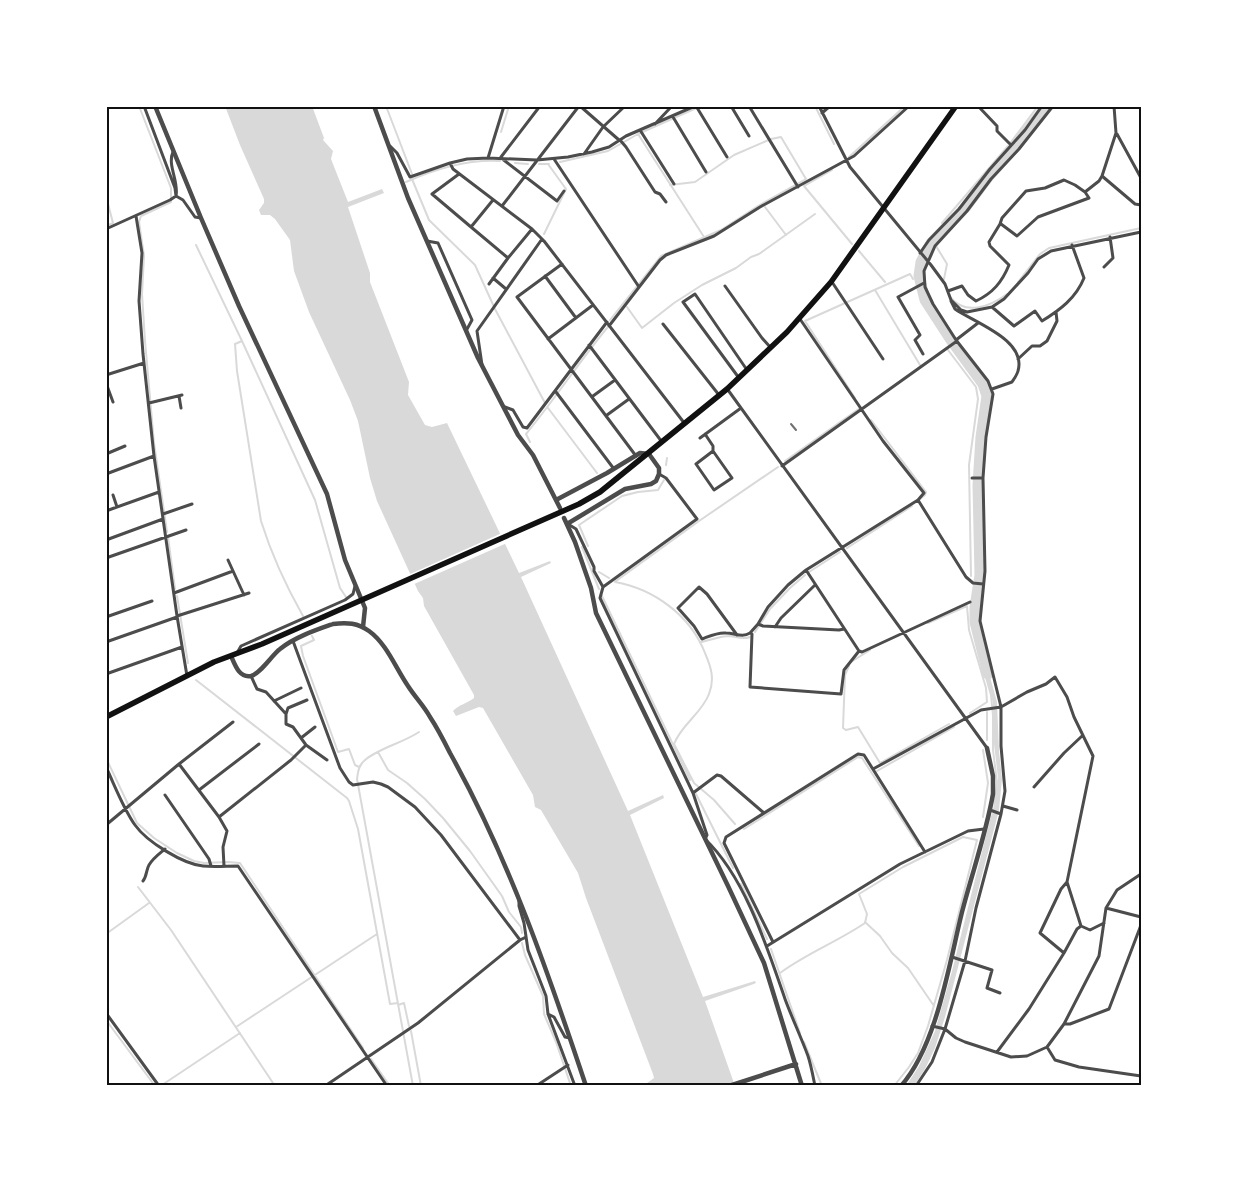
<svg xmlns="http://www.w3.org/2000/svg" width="1247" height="1192" font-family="'Nunito Sans',sans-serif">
<rect width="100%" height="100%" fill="#fff"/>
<path fill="#d9d9d9" d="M225,106H312L324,138L323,140L333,151L331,159L348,202L382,189L384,193L348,207L370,273V282L409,382L408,395L425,425L432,427L447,423L519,573L550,561L551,563L521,577L628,811L663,795L664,798L630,815L703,997L755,981L756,983L751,985L705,1001L735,1086H643L654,1078L653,1074L586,898L578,873L541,810L535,807L533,795L483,708L479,707L456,716L453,711C458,705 468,703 474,698V695L424,606L423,598L418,591L377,501L370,478L358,421L350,400L309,312L294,271L290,240L275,219L270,215H261L259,210L264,203V199L240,145Z
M985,659L997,702L999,751L1002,779L999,810L945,1017L935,1048L925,1069L914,1086H906L919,1066L935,1031L952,971L991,816L995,808L998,778L994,744L993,703L982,660Z"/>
<path fill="#fff" d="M502,533L507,543L412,585L408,575Z"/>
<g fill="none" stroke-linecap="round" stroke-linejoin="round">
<path stroke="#d9d9d9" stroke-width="2" d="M139,106L171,188V202L141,216L139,222L144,256L142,294L145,341L154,443L167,532
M386,106L412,174
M815,106L834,144
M823,109L827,106
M501,132L509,106
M638,134L704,237
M1011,142L1038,106
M849,157L905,106
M560,162L608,151L638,134L701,106
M515,163L528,164
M539,164H549
M832,170L804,186L852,244
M412,179L429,220L475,265L495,309L545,403
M406,182C435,169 468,159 500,161
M106,196L113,223L106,226
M765,207L786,235
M942,223L1008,146
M945,226L946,228
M544,234L566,189L548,164
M933,241L947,264L944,279
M196,245L242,341L235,344L237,371L261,521C271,553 286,586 303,616
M859,251L885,282
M1018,282L1040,254L1049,248L1141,228
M875,290L920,365
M921,291L919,292L940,329L980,384L984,393L977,445L975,505L977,573L971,616L973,631L991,695L993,716V750L997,782L994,811
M951,298C966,316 991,306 1007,294
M627,307L642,328L674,303L702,285L736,268L751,257L759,254L815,214
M610,320L661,256L721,230L758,206L806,179L781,137L771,139L734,155L695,182L670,185
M242,341L315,500L340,588L346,597
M948,350L976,387L978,399L969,465L971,576
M855,398L805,321L910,274L913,279
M548,408L597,473
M871,420L926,492L925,495L920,499
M530,442L526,434C555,399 579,362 607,328
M785,461L860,408
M666,465L667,458
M168,537L175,589
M588,546L579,525L622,496L638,492L658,490L664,480
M582,547L599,589
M847,548L912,506
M599,572L609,578
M809,572L840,552
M616,581L699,521L778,467
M615,582C654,589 690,615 705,653C711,667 715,679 709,694C702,713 681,725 674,744L694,783L714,800L735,824
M177,596L188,663
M602,596L690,780
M928,623L967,606L969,630L986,688L987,702L970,713
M755,632L770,609L790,588L805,575
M312,636L314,640L301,646L303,656L338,752L349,749L355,765L359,767
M701,642C711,640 720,636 730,636C737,637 743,640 750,637
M851,662L870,650
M849,666L845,675L843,728L846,730L858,727L880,763L949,724
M196,680L347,798L349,801L358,829L390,1004L398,1003
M987,712V740
M378,752L388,770L407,783L425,799L443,818L470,851L502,896L509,912L521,927L522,933
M106,758L137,823L154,838L177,853L194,861L204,863L228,862L240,863L363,1048
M877,771L954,727
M696,794L733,868
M983,817L988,783L983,750
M744,829L858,757L862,758L919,846
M741,884L767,939
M138,887L171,930L275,1086
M865,922L880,936L892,953L908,968L934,1006
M106,934L149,903
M522,943L525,955L543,996L544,1014L556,1042L571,1086
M771,949L800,1033
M780,973C807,953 837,942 865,923L867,914L859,894L903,867L963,837L977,840L947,960L928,1026L918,1053L909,1067L894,1086
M398,1005L404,1003L409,1026
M106,1020L155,1086
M236,1027L377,934
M411,1031L421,1086
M804,1042L822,1086
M371,1059L390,1086
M162,1085L240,1033
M413,1086L357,779C358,773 358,766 364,761C376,749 403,743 419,732"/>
<path stroke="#d9d9d9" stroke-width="11" d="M988,674L975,622V607L980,575L978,485L981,437L987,396L983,384L951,340L925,300L919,276L921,262L931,243L965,208L989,176L1013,149L1047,106"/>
<path stroke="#4c4c4c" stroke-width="3" d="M144,106L175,188L176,196L183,200L195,217L201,218
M580,106L619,140
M696,106L727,157
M731,106L749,136
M749,106L798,187
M819,106L850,167L931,265L945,284L951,300L961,310L967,312L992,307L1004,299L1028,273L1038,259L1051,251L1141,232
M978,106L997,126V131L1011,145
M822,113L830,106
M673,117L706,172
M655,124L672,106
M640,130L674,184
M1117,134L1141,178
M620,140L626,147L655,192L660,194L666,202
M390,146L397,153L410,177L450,163L467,159L488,158L537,160L568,157L592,152L609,147L626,136L695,106
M584,154L603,127L625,106
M501,157L540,106
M488,158L504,106
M501,158L557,201L564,191
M554,159L639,287
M450,163L453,169L532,229L544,241L685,424
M459,174L432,194L471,227
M1102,176L1135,204L1141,205
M493,200L471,227L508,258L532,229
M502,206L579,106
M136,216L142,253L139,301L143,354L154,456L177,616L187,676
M1001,224L1017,236L1038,217L1089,198L1085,192
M106,229L170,200L176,196C179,181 167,165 173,152
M427,241L438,243L472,320L466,331
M920,253L929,240L959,209L990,169L1025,130L1042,106
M562,264L517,297L636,456
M1104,267L1113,258L1110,237
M545,276L576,318
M493,278L506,289
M832,282L883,359
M489,284L508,258
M725,286L762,338L771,348
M948,291L962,286L968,295L976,301C993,293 1002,282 1009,265L990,246L989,242L1000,224L1002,218L1026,191L1045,188L1064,180L1075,185L1085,192L1099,181L1102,176L1116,133L1114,106
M951,301L955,309C975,323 1027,340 1018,371C1017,375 1014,379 1012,382L992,389
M992,307L1014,326L1035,311L1042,321C1060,310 1076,298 1084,278L1072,245
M800,319L883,441L924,493L918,500
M663,324L719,395
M609,326L660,260L666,255L714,236L760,207L854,156L909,106
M548,339L593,305
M956,340L978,323
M589,345L662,442
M923,354L915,340L920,335L898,297L924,283
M1018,359L1032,346H1040L1047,341L1057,321L1056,312
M482,365L477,331L542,239
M106,375L144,363
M739,378L683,302L695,294L747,370
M106,383L113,402
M728,390L987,748
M556,392L614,469
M179,396L181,408
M593,396L615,380
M149,403L182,395
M505,407L513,410L523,427L527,428L607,322
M607,415L629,399
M705,434L713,446V451L696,464L714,490L732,478L713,451
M700,438L741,408
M106,454L125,446
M782,466L957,341
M106,474L154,456
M972,478H983
M113,495L117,507
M106,511L159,492
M163,514L192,504
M568,524L576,529L594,567V571L603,587L600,598L693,793L707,835L705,839C745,877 767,947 785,999C792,1018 801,1037 808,1056C811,1065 813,1076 815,1086
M106,540L163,519
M106,558L186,530
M228,560L244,595
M806,570L859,651
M603,587L697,519L666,478L659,474
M174,593L233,571
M970,602L862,652L859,651L844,670L841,694L750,687L752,634L750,633L758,624L768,607L788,585L806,570L918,500L966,577L973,583L983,584
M177,616L249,593
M106,617L152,601
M758,624L763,626L839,630L844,629
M775,627L781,618L815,585
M737,635L707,594L699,587L678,608L694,626L702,639C710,636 718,632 726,633C735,633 742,638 750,633
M293,641L340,768L349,782L353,785L373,782L381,784L388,787L415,807L441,835L520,940
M106,642L177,617
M237,653L241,646L345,600L353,594L355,586
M106,674L182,647
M274,701L301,688
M286,714L288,708L307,700
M301,738L315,727
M306,745L327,760
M106,767C115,786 123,808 135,825C147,842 183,864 203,866C214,867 227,866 238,866L387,1086
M873,769L981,710L1001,707L1027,692L1046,684L1055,677L1067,697L1074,717L1093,756L1067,882L1081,926
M1034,787L1064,753L1082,736
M199,790L259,744
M693,793L717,775L721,776L764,813
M165,795L209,859L211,866
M1003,806L1017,810
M990,810L1001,814
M219,817L179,764L233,722
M106,825L179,764
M224,866L223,847L227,831L219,817L291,760L306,745L293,727L286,724V714L266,692L257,689L251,676
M143,881C147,876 146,870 149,865C153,858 159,854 165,849
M519,901V906L524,923L528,950L546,996L548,1014L575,1086
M1106,908L1141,917
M1081,926L1090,930L1104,923
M773,942L724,843L726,837L858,754L864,755L925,852
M767,946L900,864L968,831L984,829
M1064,953L1040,933L1061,889L1067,882
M952,957L992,970L987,988L1000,993
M106,1013L159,1086
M548,1014L554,1017L565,1037L570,1038
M1064,1024H1070L1109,1009L1141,925
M932,1026L945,1029L956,1038L965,1042L1011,1057L1027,1056L1047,1047L1064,1024L1099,956L1106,908L1117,890L1141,874
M1047,1047L1055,1060L1079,1067L1141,1076
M997,1052L1029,1009L1064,953L1077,929L1081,926
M325,1086L418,1023L520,940L526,937
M536,1086L568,1065
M916,1086L932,1062L945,1029L965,961L976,908L1001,814L1005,791L1001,746V707L980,621L985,571L983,478L986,437L993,394L988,381L956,340L933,304L925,287L924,271L935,246L967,211L991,179L1019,149L1053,106"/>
<path stroke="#4c4c4c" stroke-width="4.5" d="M155,106L201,218L239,306L327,494L345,560L365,608L363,627
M374,106L408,198L478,358L518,435L533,455L560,508
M556,500L607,473L640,453L649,454L659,468V474L656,481L651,484L625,489L567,524
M564,518L575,542L591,588L596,613L728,886L764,963L802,1086
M231,656C235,665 239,678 251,676C260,674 272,655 280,649C295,637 316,630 333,624C347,622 358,623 369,631C387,644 396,669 408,686C415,697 424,706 430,717C438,729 444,741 450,753C509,859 548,972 586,1086
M729,1086L796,1064
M901,1086C937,1045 949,964 962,912C972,873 986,834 993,794V776L987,748"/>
<path stroke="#111" stroke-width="5.5" d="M106,717L214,662L262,644L579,504L600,492L727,389L787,332L831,282L956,106"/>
<path stroke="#707070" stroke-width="2" d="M791,424L796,430"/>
</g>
<rect width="1247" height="1192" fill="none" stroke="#ffffff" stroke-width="215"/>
<rect x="108" y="108" width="1032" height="976" fill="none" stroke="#111" stroke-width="2"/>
</svg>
